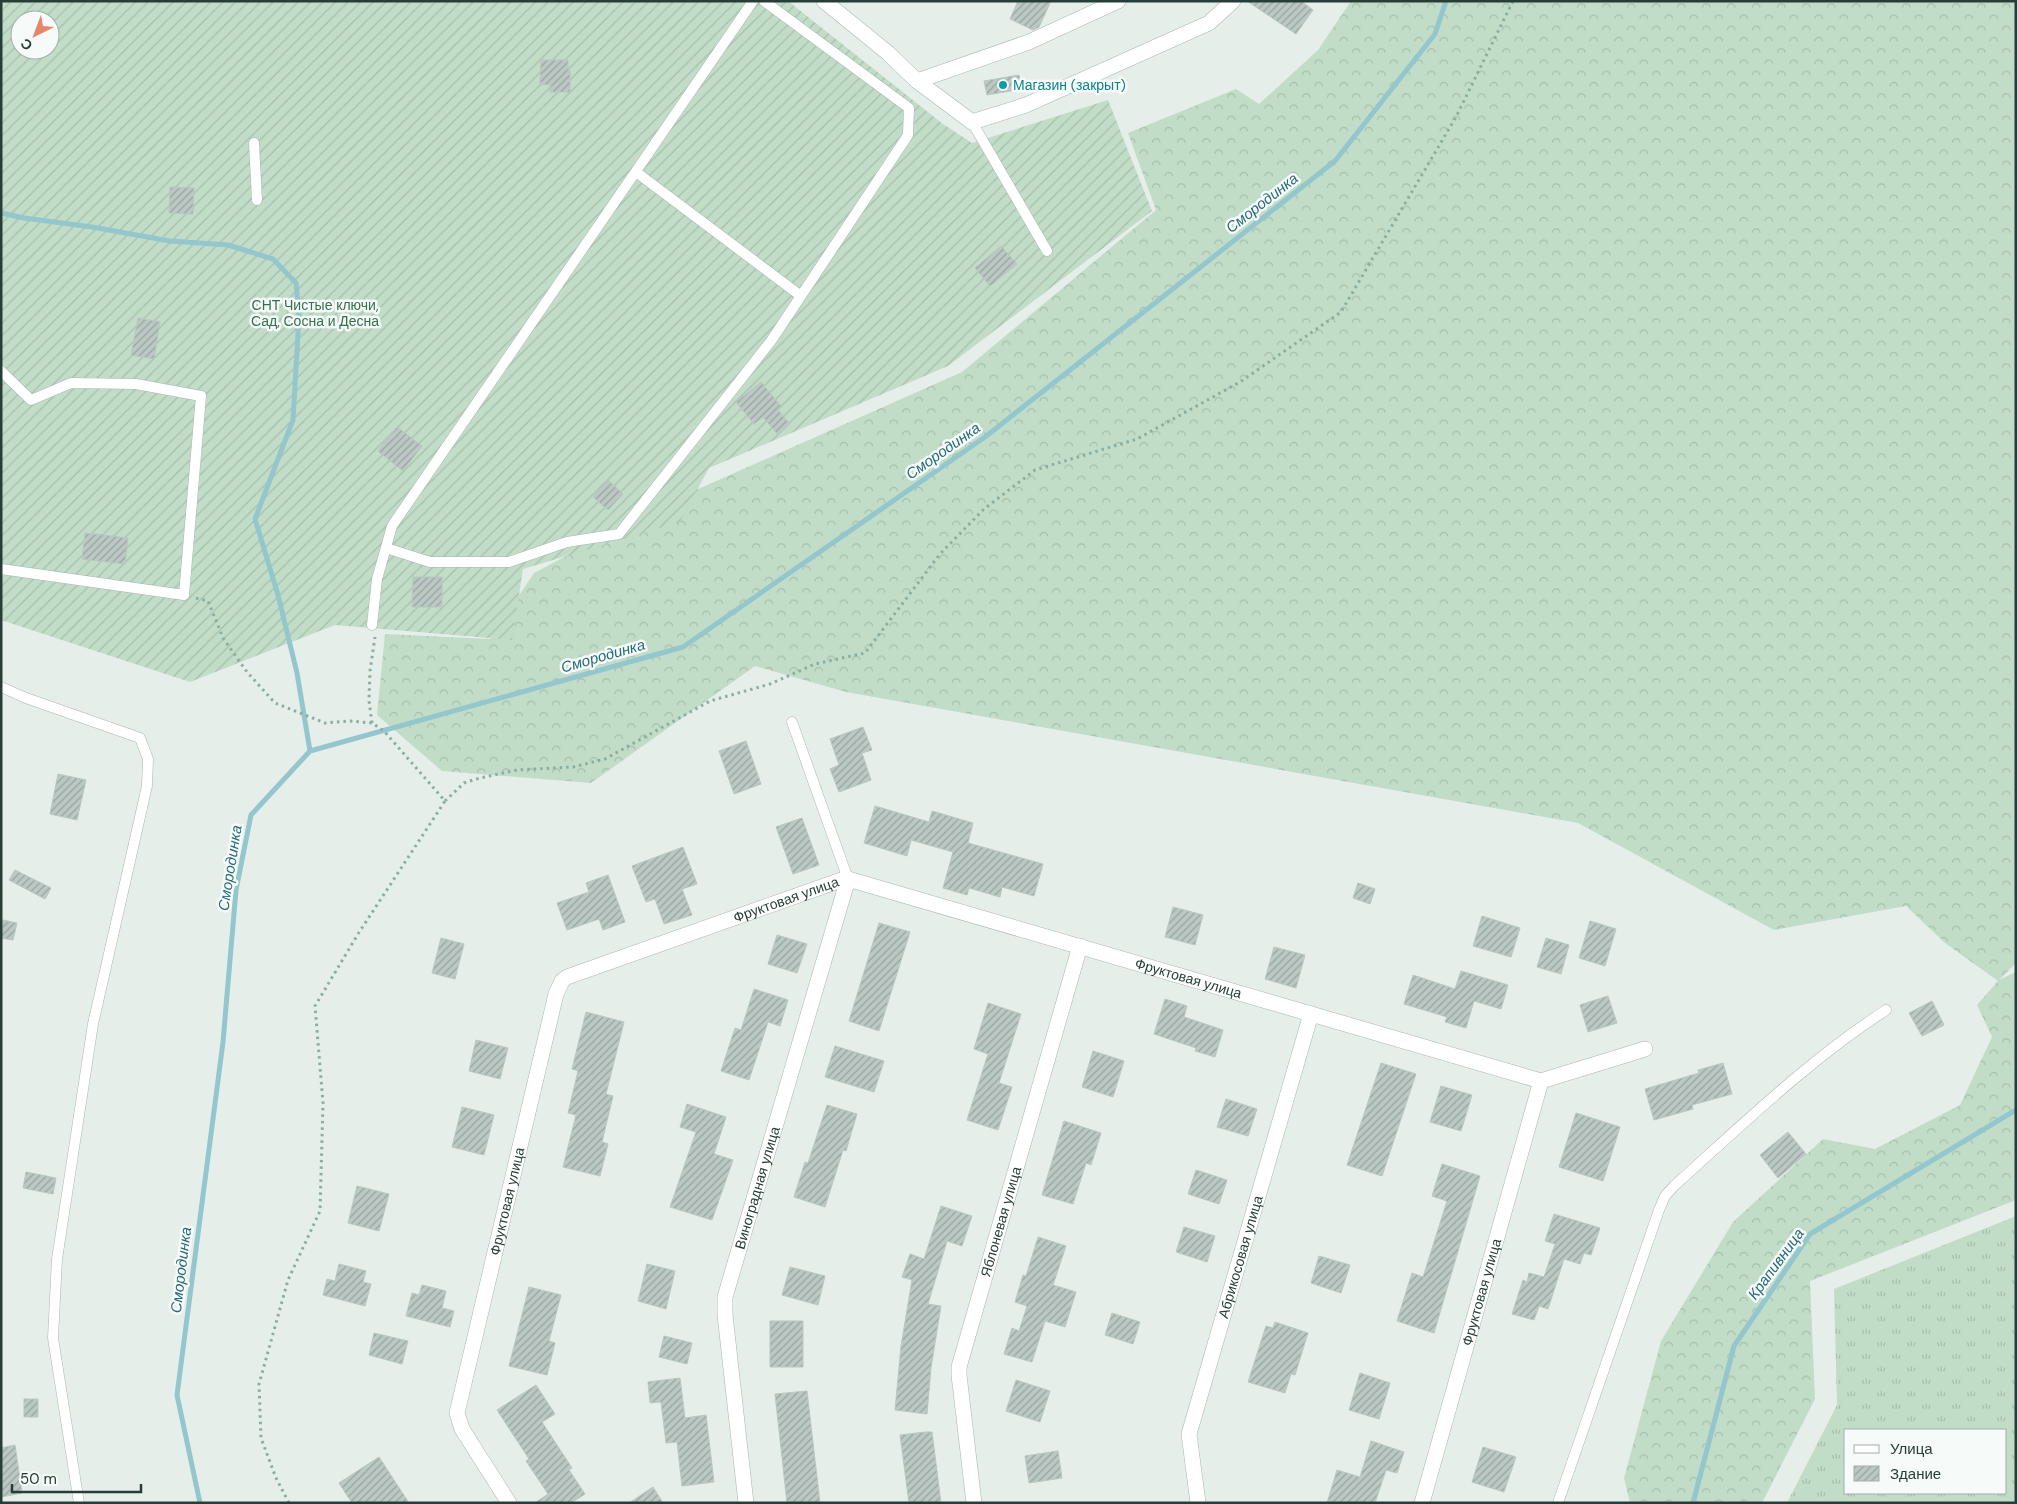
<svg xmlns="http://www.w3.org/2000/svg" width="2017" height="1504" font-family="'DM Sans',sans-serif">
<defs>
<pattern id="grass-tufts" width="24" height="20" patternUnits="userSpaceOnUse" patternTransform="scale(1.25)"><rect width="24" height="20" fill="#c1ddc8"/><path d="M3 7l-1-3M5 7V3M7 7l1-3M15 17l-1-3M17 17v-4M19 17l1-3" fill="none" stroke="#a6bfac"/></pattern>
<pattern id="forest-crowns" width="20" height="18" patternUnits="userSpaceOnUse" patternTransform="scale(1.25)"><rect width="20" height="18" fill="#c1ddc8"/><path d="M2 6a3 3 0 1 1 6 0M12 15a3 3 0 1 1 6 0" fill="none" stroke="#a6bfac"/></pattern>
<pattern id="garden-furrows" width="10" height="10" patternUnits="userSpaceOnUse" patternTransform="scale(1.25)"><rect width="10" height="10" fill="#c1ddc8"/><path d="M-1 1l2-2M0 10L10 0M9 11l2-2" fill="none" stroke="#a6bfac"/></pattern>
<pattern id="building-hatch" width="6" height="6" patternUnits="userSpaceOnUse" patternTransform="scale(1.25)"><rect width="6" height="6" fill="#bbc8c3"/><path d="M-1 1l2-2M0 6l6-6M5 7l2-2" fill="none" stroke="#98a49f"/></pattern>
</defs>
<rect width="100%" height="100%" fill="#e6eeea"/>
<path fill="url(#grass-tufts)" fill-rule="evenodd" d="M2016,1216V1503H1787L1837,1405L1834,1289ZM1846,1430H2006V1493H1846Z"/>
<path fill="url(#forest-crowns)" d="M1351,1H2016V963L1999,980L2016,972V1200L1810,1281L1815,1399L1762,1503H1630L1624,1478L1661,1341L1733,1222L1823,1139L1875,1149L1960,1105L1992,1037L1977,1005L1998,981L1945,943L1906,906L1774,930L1578,823L846,692L755,666L591,783L442,771L377,715L385,634L490,639L534,573L669,502L962,372L1156,210L1128,133L1236,89L1259,104L1318,50Z"/>
<path fill="url(#garden-furrows)" fill-rule="evenodd" d="M1,1H788L943,124L972,143L1108,100L1152,211L948,366L709,468L680,522L523,569L512,640L335,625L190,682L1,620ZM20,20H50V50H20Z"/>
<g fill="none" stroke-linecap="round" stroke-linejoin="round">
<path stroke="#93c6cd" stroke-width="5" d="M1,213L24,218L92,227L170,241L228,245L273,259L296,283L299,316L293,420L255,519L278,595L297,673L310,751
M200,1503L177,1395L223,1042L236,890L251,815L310,751L683,647L985,437L1335,161L1435,34L1446,1
M1693,1503L1734,1346L1810,1234L2016,1110"/>
</g>
<path fill="url(#building-hatch)" stroke="#b9c7c1" d="M1018,1H1051L1039,27L1033,30L1010,19Z
M1247,1H1301L1313,10L1296,34Z
M541,60H568V70H570V92H550L551,85L540,84Z
M1019,75L1022,89L987,95L984,81Z
M170,187L194,188L193,214L169,213Z
M1001,246L1017,264L990,286L975,268Z
M138,318L160,322L154,359L131,355Z
M761,382L781,406L777,409L790,424L778,435L763,417L754,424L736,402Z
M397,427L422,446L403,471L378,451Z
M608,480L623,494L608,510L593,497Z
M85,533L128,538L125,564L82,559Z
M413,577H442V607H412Z
M863,727L872,750L862,753L871,780L839,792L830,769L839,765L830,739Z
M746,741L761,784L734,794L719,751Z
M58,774L86,780L77,820L50,814Z
M875,806L929,822L932,811L973,823L968,843L1043,864L1034,896L1002,887L1000,897L969,888L967,895L943,888L953,852L911,840L907,856L864,843Z
M802,818L819,865L793,874L776,827Z
M683,847L697,884L682,889L692,915L664,924L655,899L646,902L632,866Z
M15,870L51,888L45,899L9,880Z
M608,875L625,922L603,930L599,919L567,930L557,903L589,892L586,883Z
M1358,883L1375,889L1370,904L1353,898Z
M1173,907L1203,915L1195,945L1165,937Z
M1482,916L1520,928L1511,957L1473,946Z
M3,920L17,923L13,940L1,938Z
M1590,921L1616,929L1605,966L1579,958Z
M879,923L910,932L879,1031L849,1021Z
M777,935L807,944L797,973L768,964Z
M441,938L464,944L455,979L432,973Z
M1546,938L1569,945L1561,974L1537,967Z
M1274,947L1305,955L1296,988L1265,979Z
M1461,971L1508,985L1501,1009L1474,1001L1466,1028L1445,1022L1447,1017L1404,1004L1413,975L1455,989Z
M754,989L788,1000L780,1026L768,1022L749,1080L721,1071L735,1028L741,1030Z
M1608,996L1617,1023L1588,1032L1580,1005Z
M1165,999L1187,1006L1184,1017L1223,1030L1215,1057L1195,1051L1196,1048L1154,1034Z
M1932,1001L1944,1025L1922,1036L1909,1013Z
M988,1003L1021,1014L999,1083L1012,1087L998,1130L967,1120L988,1054L974,1049Z
M586,1012L624,1022L606,1094L613,1096L602,1142L608,1144L600,1176L563,1167L576,1115L568,1113L578,1071L572,1069Z
M476,1040L508,1048L500,1079L469,1071Z
M835,1046L884,1061L874,1092L825,1077Z
M1093,1051L1124,1061L1113,1097L1082,1087Z
M1381,1063L1416,1074L1382,1176L1347,1165Z
M1723,1063L1732,1094L1692,1105L1693,1109L1654,1120L1645,1089L1699,1073L1698,1070Z
M1441,1086L1472,1095L1461,1131L1430,1122Z
M1226,1099L1257,1109L1248,1136L1217,1127Z
M687,1104L726,1117L714,1154L733,1160L712,1220L670,1207L696,1132L680,1127Z
M827,1105L857,1114L846,1151L843,1150L825,1207L794,1197L805,1162L808,1163Z
M462,1107L494,1115L484,1155L452,1147Z
M1576,1113L1620,1127L1603,1181L1559,1167Z
M1064,1121L1101,1133L1091,1165L1086,1163L1073,1204L1042,1195Z
M1788,1132L1806,1154L1778,1178L1760,1155Z
M1442,1164L1480,1176L1434,1333L1397,1321L1412,1273L1423,1277L1447,1201L1432,1196Z
M1196,1170L1227,1180L1219,1204L1188,1194Z
M26,1172L56,1178L53,1194L23,1188Z
M357,1186L389,1194L379,1231L348,1223Z
M941,1206L972,1216L962,1246L947,1241L928,1304L941,1306L931,1368L927,1414L895,1410L901,1346L912,1280L902,1277L910,1254L924,1259Z
M1554,1214L1600,1228L1591,1255L1584,1253L1580,1264L1564,1259L1548,1309L1539,1306L1534,1320L1512,1314L1523,1280L1527,1282L1529,1273L1544,1277L1555,1244L1545,1241Z
M1184,1227L1215,1236L1207,1262L1176,1252Z
M1038,1237L1066,1246L1053,1285L1076,1292L1065,1327L1045,1321L1032,1362L1004,1354L1012,1328L1019,1331L1027,1306L1015,1302L1023,1275L1026,1276Z
M1319,1256L1350,1265L1341,1293L1311,1283Z
M339,1264L366,1271L363,1282L371,1284L365,1306L323,1295L327,1279L335,1281Z
M647,1264L675,1271L666,1309L638,1301Z
M790,1267L825,1276L818,1305L782,1295Z
M422,1285L446,1291L442,1308L454,1311L450,1327L406,1316L412,1293L419,1295Z
M529,1287L561,1295L549,1341L555,1343L547,1375L509,1366Z
M1112,1313L1140,1322L1133,1344L1105,1335Z
M770,1321H803V1367H770Z
M1275,1322L1308,1333L1295,1375L1291,1374L1285,1393L1248,1382L1266,1326L1273,1328Z
M374,1333L408,1341L402,1364L369,1355Z
M664,1336L692,1343L687,1364L659,1357Z
M1360,1373L1390,1383L1379,1419L1349,1410Z
M680,1378L685,1418L706,1415L714,1482L682,1486L677,1442L666,1443L661,1402L650,1403L648,1382Z
M1016,1380L1050,1391L1040,1422L1006,1411Z
M536,1385L555,1414L542,1422L572,1468L569,1470L585,1494L571,1503H535L548,1494L526,1461L529,1459L497,1410Z
M807,1391L820,1503H787L775,1394Z
M24,1399H38V1417H24Z
M925,1432H932L941,1503H909L900,1435Z
M1371,1441L1404,1452L1397,1473L1386,1470L1375,1503H1327L1337,1470L1360,1477Z
M15,1445L22,1493L1,1497V1448Z
M1483,1447L1516,1457L1504,1492L1472,1482Z
M1058,1451L1062,1478L1029,1483L1025,1456Z
M379,1457L409,1503H352L339,1483Z
M653,1487L663,1503H629Z"/>
<g fill="none" stroke-linecap="round" stroke-linejoin="round">
<g stroke="#a9b6b1" stroke-width="11">
<path id="service" d="M972,122L1047,251
M254,143L257,200
M636,172L801,296
M1,371L31,400L71,383L136,384L201,396L184,595L1,569
M386,548L430,562H509L567,542L619,534L771,341L908,135L909,108L764,1
M372,625L377,579L392,526L753,1
M1,687L26,698L140,738L148,759L147,786L93,1024L57,1259L53,1338L79,1503
M792,722L848,879
M1558,1503L1659,1210L1665,1196L1674,1186C1742,1125 1809,1060 1886,1010"/>
</g>
<g stroke="#a9b6b1" stroke-width="16">
<g id="minor">
<path d="M824,1L888,53L917,81L972,122L1026,105L1209,23L1233,1"/>
<path d="M917,81L1029,42L1118,1"/>
<path id="s1" d="M509,1503L462,1429L457,1413L556,994L562,981L567,977L841,880L848,879L1541,1081L1645,1049"/>
<path id="s2" d="M746,1503L725,1315V1297L848,879"/>
<path id="s3" d="M974,1503L959,1375V1367L1080,946"/>
<path id="s4" d="M1198,1503L1189,1434L1311,1014"/>
<path id="s5" d="M1422,1503L1541,1081"/>
</g>
</g>
<path stroke="#89aea2" stroke-width="3" stroke-dasharray="2.5 4" stroke-linecap="butt" d="M196,598L208,601L223,638L247,672L275,703L325,723L350,721L372,723L384,731L445,801L358,934L315,1006L323,1103L320,1211L288,1280L259,1384L261,1438L276,1478L289,1503
M372,723L369,701L370,671L375,637
M445,801L464,783L476,779L517,770L573,767L605,759L710,701L770,684L815,664L865,653L940,554L984,509L1035,470L1137,439L1240,382L1341,312L1456,117L1513,1"/>
<use href="#service" stroke="#fff" stroke-width="10"/>
<use href="#minor" stroke="#fff" stroke-width="15"/>
</g>
<circle fill="#0f9aa8" stroke="#f6faf8" stroke-width="2" cx="1003" cy="85" r="5"/>
<g text-anchor="middle" stroke-width="5" stroke-linejoin="round" paint-order="stroke">
<g font-size="14" fill="#0d838f" stroke="#f6faf8" text-anchor="start">
<text x="1013" y="90">Магазин (закрыт)</text>
</g>
<g font-size="14" fill="#33724a" stroke="#f6faf8">
<text x="315" y="310">СНТ Чистые ключи,<tspan x="315" dy="16">Сад, Сосна и Десна</tspan></text>
</g>
<g font-size="14" fill="#263e37" stroke="#f6faf8">
<text dy="5" stroke="none"><textPath href="#s1" startOffset="788">Фруктовая улица</textPath></text>
<text dy="5" stroke="none"><textPath href="#s1" startOffset="1208">Фруктовая улица</textPath></text>
<text dy="5" stroke="none"><textPath href="#s2" startOffset="321">Виноградная улица</textPath></text>
<text dy="5" stroke="none"><textPath href="#s1" startOffset="322">Фруктовая улица</textPath></text>
<text dy="5" stroke="none"><textPath href="#s3" startOffset="288">Яблоневая улица</textPath></text>
<text dy="5" stroke="none"><textPath href="#s4" startOffset="254">Абрикосовая улица</textPath></text>
<text dy="5" stroke="none"><textPath href="#s5" startOffset="219">Фруктовая улица</textPath></text>
</g>
<g font-size="15" font-style="italic" fill="#256a76" stroke="#f6faf8">
<text transform="translate(1262 203) rotate(-38)" y="5">Смородинка</text>
<text transform="translate(943 451) rotate(-35)" y="5">Смородинка</text>
<text transform="translate(603 656) rotate(-16)" y="5">Смородинка</text>
<text transform="translate(230 868) rotate(-81)" y="5">Смородинка</text>
<text transform="translate(1776 1264) rotate(-54)" y="5">Крапивница</text>
<text transform="translate(181 1270) rotate(-83)" y="5">Смородинка</text>
</g>
</g>
<rect width="2017" height="1504" fill="none" stroke="#263e37" stroke-width="5"/>
<rect x="1844" y="1429" width="162" height="65" fill="#f6faf8" stroke="#a3afab"/>
<rect x="1854" y="1445" width="25" height="8" fill="#ffffff" stroke="#a3afab"/>
<text x="1890" y="1454" font-size="15" fill="#263e37">Улица</text>
<rect x="1854" y="1466" width="25" height="15" fill="url(#building-hatch)" stroke="#a3afab"/>
<text x="1890" y="1479" font-size="15" fill="#263e37">Здание</text>
<g transform="translate(35 35) rotate(222)"><circle r="24" fill="#f6faf8" stroke="#a3afab"/>
<path d="M0-4L9 19L0 12L-9 19Z" fill="#e7866b"/>
<text y="-8" font-size="14" font-weight="bold" text-anchor="middle" fill="#263e37">С</text>
</g>
<path d="M12 1484v8h129v-8" fill="none" stroke="#263e37" stroke-width="2.5"/>
<text x="20" y="1484" font-size="15" fill="#263e37" stroke="#f6faf8" stroke-width="4" paint-order="stroke">50 m</text>
</svg>
